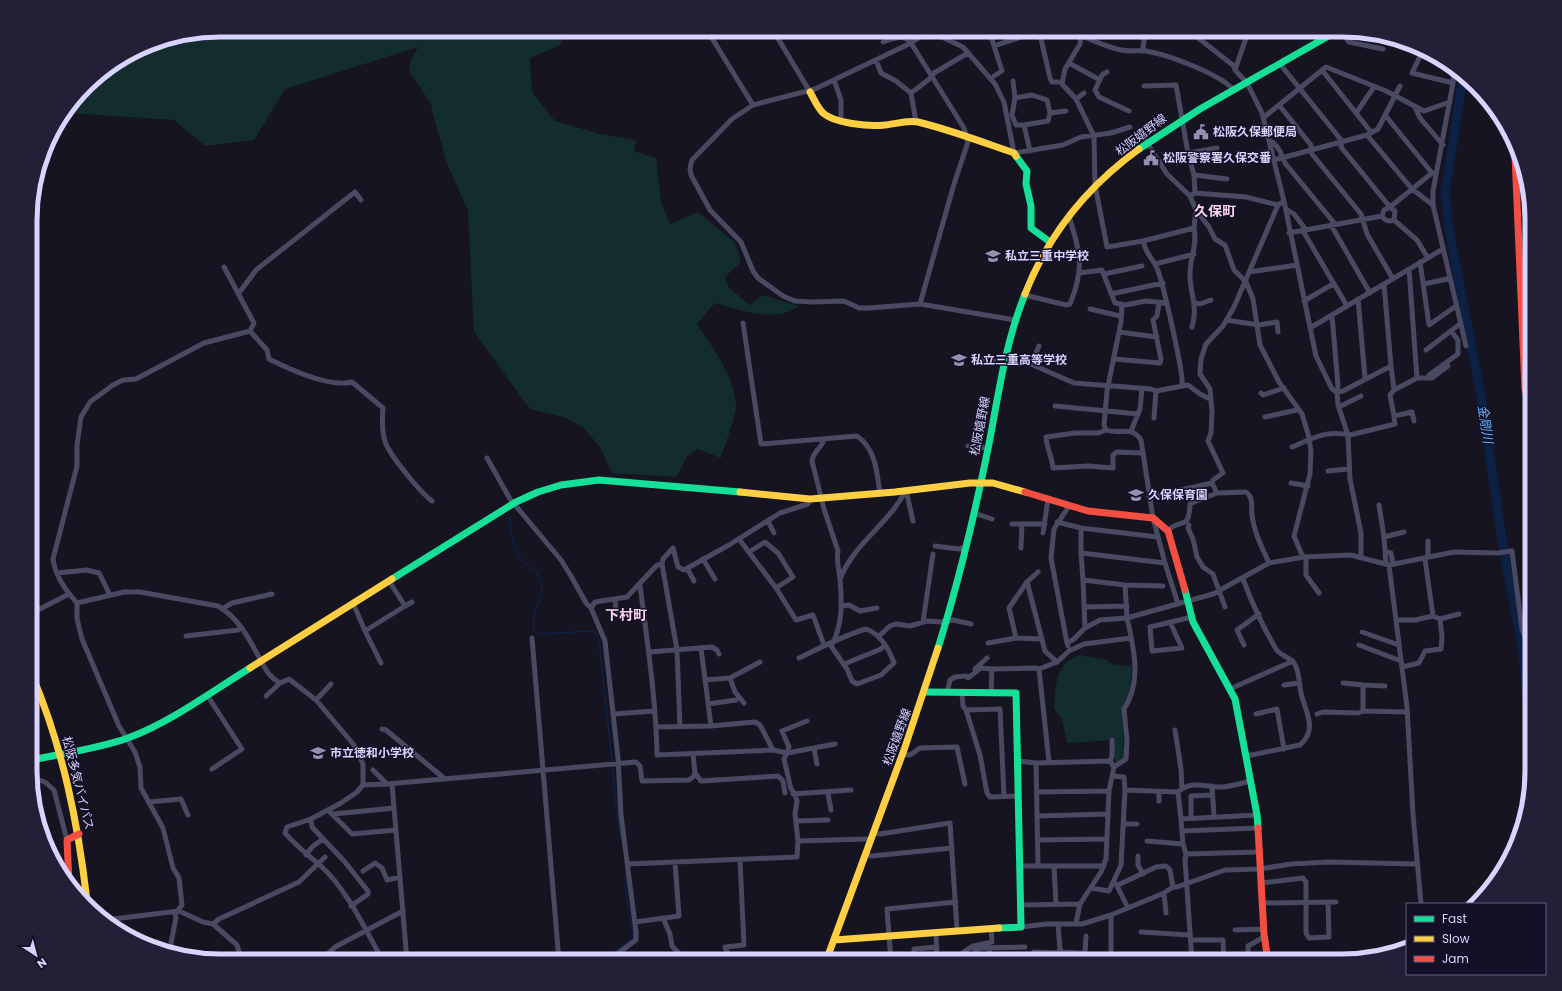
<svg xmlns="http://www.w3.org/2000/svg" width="1562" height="991" font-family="Poppins,'Noto Sans JP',sans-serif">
<rect width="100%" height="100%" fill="#161421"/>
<path fill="#132c2d" d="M220,30H568L560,45L530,58L532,92L555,121L600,134L636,140L634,151L656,158L661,202L670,224L698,212L735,243L741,262L725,277L729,288L750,305L763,295L799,306C776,324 740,310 715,303L697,324C713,348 734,375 736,405C737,414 724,447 721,458L698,449L687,456L677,477L612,473L600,447L582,426L564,417L530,409L474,332L468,211L448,166L433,115L431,104L409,71L410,62L418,47L285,89L254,140L205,146L174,120L67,113L95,77L148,44Z
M1079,655L1107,660L1113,665L1114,664L1128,666L1132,664L1129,697L1122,707L1124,758L1117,763L1115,761L1113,740L1067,743L1062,719L1054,709C1055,695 1055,674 1065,664C1069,660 1074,658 1079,655Z"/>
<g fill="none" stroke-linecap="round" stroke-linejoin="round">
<path stroke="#0d2144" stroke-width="1.5" d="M510,515C510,530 512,553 526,564C533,570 538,572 541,582C544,592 538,606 534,615C533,620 534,626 534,631L538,634L593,631L596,634L599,641L612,762
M612,766L618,822L622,841
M608,961C611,948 629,947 633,935L626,893V869"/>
<path stroke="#0d2144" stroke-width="9" d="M1463,78L1445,193L1449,229L1486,422L1489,450L1503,546L1523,652L1532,771"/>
<path stroke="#4a4962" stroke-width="5" d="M707,30L753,105
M773,30L810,92
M881,30L892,39C900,37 905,36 911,43L964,128L968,142L954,184L920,304
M989,30L1002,71L994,76
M1039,30L1050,78L1052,82H1062
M1069,30C1086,38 1103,46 1121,50C1129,52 1138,50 1146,51C1169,55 1217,73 1233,89
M1188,30L1234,66L1235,70
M1235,30L1246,38
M1253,30L1246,38L1235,70L1247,83L1262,113L1284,201L1316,356L1332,389L1337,392L1343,391L1391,366L1384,284
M1313,30L1323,32L1325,38
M1340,30L1349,42L1383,49
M1252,31L1267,35
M1081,35L1080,44L1065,69L1062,84L1076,99L1094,136L1095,185L1107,247L1143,241
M883,42L892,39
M994,46L1039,31
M1423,50L1412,73L1453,83
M1145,51L1143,47L1146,30
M876,60L881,73L896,81L911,93
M1069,63L1100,80
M1280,64L1342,141L1341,147L1390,207L1395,211L1394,220C1389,222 1385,221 1382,216L1384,210L1390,207L1432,173
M1454,69L1453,83L1433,191V205L1466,346
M1322,70L1371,132
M1107,72L1102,75L1095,90L1099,97L1129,111
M834,80L841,100V121
M1013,81L1015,98L1012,115L1016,125H1024L1030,151
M1144,86L1176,85L1188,153
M1015,98L1032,95L1047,100L1050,113
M1076,99L1084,93
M1279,105L1311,145L1312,154L1361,214L1367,234L1393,279
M1415,107L1420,118L1443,145
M1356,113L1374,87
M1385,115L1432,173H1435
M1263,118L1326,67L1386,91L1424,111L1450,102
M916,122L911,93L932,77L934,73L968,53
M1024,125L1048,121L1050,113L1066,111
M1367,135L1412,189L1433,205
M1269,140C1279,146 1281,153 1285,163L1335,224
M1146,141L1167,174L1190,196L1196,210L1209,227L1215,239L1225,245L1234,270L1246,282L1253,299L1260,345L1279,382L1302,414L1309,437L1311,452L1310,474L1294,536L1302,555L1306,558V575L1319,593
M1250,156L1272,151
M1274,160L1367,135L1378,129L1400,86
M1194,175L1227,179
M1195,193L1194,175L1188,153L1217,148
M1190,196L1195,193L1246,197L1278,205L1281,203
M1286,209L1294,214L1306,230
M1394,220L1417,240L1428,258
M1331,225L1370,293
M1194,228L1196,210
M1303,231L1347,306
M1289,233L1382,216
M1420,262L1429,325L1456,306
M1155,264L1194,254
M224,267L254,323L250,331
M1249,272L1297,265
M1079,273L1102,270L1115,303L1125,305L1146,301L1166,303
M1104,274L1142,266
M1424,284L1447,279L1451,281
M239,293L256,270L355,192L361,200
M1025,293L1029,296L1066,305L1070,304C1085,268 1080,252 1069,216
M1111,294L1163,283
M1358,299L1365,378
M1304,301L1333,284
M1195,303L1200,304L1211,300
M1522,305H1532
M1090,309L1120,316
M1332,315L1338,386L1337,392L1338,405L1348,435L1350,479L1361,533V557
M1015,320L920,304L869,308H859L844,301L812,302L795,301L783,296L758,278L753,271L741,242L710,210L691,175L690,168L692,160L732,119L753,105L815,89L911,43L929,31L963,47L995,84L1004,102L1014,153L1063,145L1081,137L1111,133L1130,127
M1226,320L1259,325L1277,322L1278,332
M743,323L761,444L857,436C876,449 877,473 880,494
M1310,328L1443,249
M250,331L267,350L269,359C289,369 329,388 352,382L383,408C382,420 381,437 388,448C395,461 420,492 432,501
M1119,332L1157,337
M1426,350L1460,324
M1006,353L1074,383L1151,389L1156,391L1188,385L1200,394L1210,399
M983,359L1003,363
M1114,359L1160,363L1161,359L1153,320L1157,316L1159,303
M1032,363L1039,346
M1391,366L1394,390L1417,378L1409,269
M1429,375L1458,354V340L1451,331
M1417,378H1432L1448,366
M1182,384C1184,375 1163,283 1158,271C1154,259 1146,255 1143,241L1194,228C1198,245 1189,260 1190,277C1191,296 1198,307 1192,327
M1394,390L1390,395L1394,416L1412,412L1414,421
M1261,393L1263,395L1284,388
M1055,406L1138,414
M1339,407L1361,396
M1265,417L1297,410
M1154,418L1156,391
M1106,430L1098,433H1075L1046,437C1047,449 1052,457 1053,468L1088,466L1113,468V455L1117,452L1142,453
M1131,431L1140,409L1142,389
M968,446L988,448
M1292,447C1313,438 1326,430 1350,435L1395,424L1394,416
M487,458L510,499L561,560L571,576L586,603L591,608L605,641L618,758L621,815L636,932V940L613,957L611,961
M1328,471L1348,469
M1291,483L1308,486
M1217,493L1212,483L1213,480L1223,473L1208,441L1211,433L1212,412L1210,389L1200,374L1201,359L1206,344L1223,326L1234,307L1278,205
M1149,497L1212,483
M1379,505L1384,537L1404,532
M974,513L992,519
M768,521L774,533
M1057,522L1081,528L1158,537
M1012,524H1045
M1189,525L1188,528L1193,539L1197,557L1203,567L1213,574L1225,607
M1081,528V553
M1168,531C1179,517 1189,533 1190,504L1194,502L1217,493L1246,492C1254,497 1251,507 1252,515C1254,533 1262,547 1269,563
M1043,533L1048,499
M1384,537L1386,564
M739,539L776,588L796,620L813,615L824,645
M1428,541V555L1425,559L1433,616L1440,619L1459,614
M935,546L959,549L966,547
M1021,548L1022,524
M749,552L765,542L778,553L793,577L776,588
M1386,552L1391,553L1393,564
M703,559L715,579
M1165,563L1178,604
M1389,565L1407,707L1413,814L1421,904
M687,568L694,581
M57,573L87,570L99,573L110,595
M840,579C854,543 889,524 906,490L913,521
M1243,579C1252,603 1263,627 1276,649C1281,657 1293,657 1296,667C1300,676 1299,687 1302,697C1307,714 1317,730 1300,745L1247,756
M1083,580L1081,553L1165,563L1153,518L1141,440C1132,425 1120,435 1106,430L1104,425L1107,391L1121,322L1122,304
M389,581L405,606L412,602
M1027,582L1038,572
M640,585C647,641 656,698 657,755L773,750L760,725L755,722L711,726L656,727
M615,599L616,612
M77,603L124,592H140L218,606C239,618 249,639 260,659C266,670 269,677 280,683L289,679L316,700L354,745L363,764V785L357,792L341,803L311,819L287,827L285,833C296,846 308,855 321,866C348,891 365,929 383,961
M353,603L365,631L405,606
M841,606L849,605L860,611L877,608
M1084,607L1127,606
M591,608L595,602L627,597L657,565L662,564
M222,609L232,603L272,594
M32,613L69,594
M1396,620H1415L1433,616
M923,622L933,554
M1170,622L1182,648L1152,651L1150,627L1192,617
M1085,628L1100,620L1127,618L1125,585L1163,586
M365,631L381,663
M1362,632L1399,645
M186,636L238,630L241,627
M879,636L890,626L896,624L910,626L927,621L941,622L953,620L971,624
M532,638L559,961
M1041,639L1016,638L1009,608L1027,582L1045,651L1057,662
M988,643L1016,638
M1067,643L1051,558L1054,529L1069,506
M1244,645L1237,630L1259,614
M1359,645L1401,661
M1068,646L1067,643L1074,639L1085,628L1083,580L1125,585
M701,648L711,726
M649,652L712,647L717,650L719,654
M799,658C822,647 842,636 866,629C880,634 889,649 894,663L881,675L857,684L852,681L847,669L831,646C843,626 842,602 840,579C839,570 836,560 838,551L824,509L812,461C813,451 823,447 824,439
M844,664L881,649L885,645
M1402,667L1419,663L1425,651L1441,649L1442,637L1440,619
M975,669L987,658
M1039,669L1049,762
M730,678L735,692L744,703
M705,680L730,678L760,662
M1343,683L1363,685V711
M1284,685L1299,683
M1363,685L1385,686
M948,689L950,680L955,677L966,676L968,678L981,668L992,669
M1230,689L1293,661
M991,692L992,669L1036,668L1039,669L1057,662L1069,651L1084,644L1131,638
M962,694L963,706L966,710L1000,709L1004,796
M207,695L242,749L212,769
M266,696L280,683
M316,700L331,684
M708,704L736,700
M966,710L980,755L987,793L990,797L1019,796
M613,714L654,711
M1256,714L1277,709L1284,749
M1317,714L1323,712L1358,713L1363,711L1406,712
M680,727L677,650L662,564L663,559L673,548L678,567L684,570L729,545L780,513L808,504L810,499
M382,729L386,730L445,779
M1175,730L1181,769L1182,789
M835,744L787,753L784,759L791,789L795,794L797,801L795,814L798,841L867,839
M814,748L817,764
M773,750L787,753L789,747L782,731L807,721
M693,754L695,773
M902,754L910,755L920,748L957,747L965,784
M1018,761L1036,763L1110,761L1114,767L1109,791L1106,859L1101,872L1080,904L1076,923
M1110,761L1112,756V740
M1036,763L1038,866
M1114,767L1126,759L1127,740L1124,709C1142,683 1134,648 1127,618L1213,594L1269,563L1304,557L1351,555L1389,565L1454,552L1498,553L1512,551L1522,629L1525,637H1532
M373,770L387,784
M32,772L33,778L45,782L54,790L67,840
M1112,776L1124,777L1125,790L1178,792C1193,779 1207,788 1223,787C1233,786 1242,783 1251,781
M392,784L407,961
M363,785L387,784L636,762L640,766L642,781L689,780L693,777L695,773L701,781L778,776L783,781L785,793
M1212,786L1214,816
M1037,792L1109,791
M1178,792L1181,819
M828,793L831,810
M793,794L851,790
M1159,801V792
M149,802L181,799L188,815
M328,810L352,834L396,830
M333,814L394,808
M1037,816L1108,814
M1191,818V796L1212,795
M311,819L312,827L344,861L368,891V894L351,906
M796,821L828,820
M1124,824H1137
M1182,831L1258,828
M874,833L880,834L950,823L957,930
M1038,840L1107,839
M1147,841L1183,844
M1186,854L1259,852
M306,855L312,847L323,839
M865,855L872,856L952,848
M1138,856V865L1143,874
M628,864L797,857L798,841
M1021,866H1104
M1054,867L1056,904
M363,871L375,863L382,868L387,880L400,877
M1261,883L1303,878L1306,882V933L1309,938L1329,937L1328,902
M1116,884L1128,908
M1118,885L1156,867L1166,866L1170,870L1173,887
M1091,888L1109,891L1121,865L1125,790
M1164,893L1166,913
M1262,903L1336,902
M1021,905L1080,904
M1111,915V961
M663,918L670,934L672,946L686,961
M105,920L179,911L203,922L213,924L237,945L242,961
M635,922L679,916L675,863
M213,924L219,919L299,882L325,857
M1058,925L1060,949L1062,952L1112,955
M1021,927L1047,924H1082L1111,915L1164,893L1173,887H1177L1225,870L1260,869L1291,864L1329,862L1416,864
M1235,930L1264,929
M936,932L937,961
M1141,932L1190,935
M1191,940H1223L1224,961
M973,946L976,951L979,948L1025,947
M989,948L991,961
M331,951L343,961
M1034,952L1058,953L1060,949
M169,953L176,918L175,914L182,905L179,878L173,868L163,828L141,788L140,767L135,752L119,726L82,639L77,619V603C66,591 55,575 53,559L77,466V445L81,417L90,402L113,385L123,380L136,379L204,343L250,331
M1085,953L1086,936
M1346,960V961
M323,961V958L335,947L403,911
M731,961L725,947L744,945L740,860
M891,961L887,909L956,902
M914,961V949L937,947
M957,961C964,946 978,945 992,942L991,928
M974,961L976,951
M1192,961L1185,860L1186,854L1183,844L1181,819L1257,815
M1248,961V946L1264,937"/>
<path stroke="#16e098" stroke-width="7" d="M1139,149L1200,109L1339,30
M1016,156L1027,171L1026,184L1031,206V228L1050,242
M392,579L516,502L538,492L561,485L599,480L740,492
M1185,590L1193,622L1235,699L1257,815L1258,828
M938,648C959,581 975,513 989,444C999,392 1005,344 1025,294
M925,692L1016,693L1021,927L999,928
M32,760C64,753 97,749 128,738C171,722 211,692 250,668"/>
<path stroke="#ffcf43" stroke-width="7" d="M810,92C814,99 817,107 823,113C834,123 869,127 885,125C896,124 906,120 918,122C951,130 982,142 1014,153L1016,156
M1025,294C1048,235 1088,186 1139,149
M740,492L810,499L895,492L970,483H993L1025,492
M250,668L392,579
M32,675C63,748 78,823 87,901
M834,940L999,928
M826,961L904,750L938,648"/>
<path stroke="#f24e42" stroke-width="7" d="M1515,155L1525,389L1532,420
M1025,492L1088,511L1153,518L1168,531L1185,590
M1258,828L1264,934L1268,961
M69,883L67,840L79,834"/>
</g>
<defs>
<g id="civic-bare" transform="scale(1.2)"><path d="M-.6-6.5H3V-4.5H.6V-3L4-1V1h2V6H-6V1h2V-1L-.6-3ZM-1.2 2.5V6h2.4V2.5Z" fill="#9591b1" stroke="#130f26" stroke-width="2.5" paint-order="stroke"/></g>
<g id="school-bare" transform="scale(1.2)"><path d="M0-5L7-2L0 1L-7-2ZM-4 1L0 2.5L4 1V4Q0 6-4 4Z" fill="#9591b1" stroke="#130f26" stroke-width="2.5" paint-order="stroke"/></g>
</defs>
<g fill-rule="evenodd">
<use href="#civic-bare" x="1201" y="132"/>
<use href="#civic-bare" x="1151" y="158"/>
<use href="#school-bare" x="993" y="256"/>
<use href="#school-bare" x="959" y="360"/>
<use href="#school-bare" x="1136" y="495"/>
<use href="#school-bare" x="318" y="753"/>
</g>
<g text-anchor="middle" stroke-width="3" stroke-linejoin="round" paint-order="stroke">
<g font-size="12" font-weight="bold" fill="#d9d4ff" stroke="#130f26" text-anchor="start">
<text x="1213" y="136">松阪久保郵便局</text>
<text x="1163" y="162">松阪警察署久保交番</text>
<text x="1005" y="260">私立三重中学校</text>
<text x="971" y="364">私立三重高等学校</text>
<text x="1148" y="499">久保保育園</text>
<text x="330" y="757">市立徳和小学校</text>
</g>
<g font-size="12" fill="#d9d4ff" stroke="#130f26">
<text transform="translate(1141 135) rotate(-37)" y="4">松阪嬉野線</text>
<text transform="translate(980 426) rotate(-79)" y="4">松阪嬉野線</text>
<text transform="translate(897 737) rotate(-70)" y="4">松阪嬉野線</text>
<text transform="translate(78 783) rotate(76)" y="4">松阪多気バイパス</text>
</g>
<g font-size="13" font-style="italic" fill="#62b6ff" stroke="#130f26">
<text transform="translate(1486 424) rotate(81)" y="5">金剛川</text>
</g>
<g font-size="14" font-weight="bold" fill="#ffd6f0" stroke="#130f26">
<text x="1215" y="216">久保町</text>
<text x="626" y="620">下村町</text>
</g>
</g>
<path d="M0 0H1562V991H0ZM220 37H1342A183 183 0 0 1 1525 220V771A183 183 0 0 1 1342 954H220A183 183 0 0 1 37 771V220A183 183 0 0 1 220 37Z" fill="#231f37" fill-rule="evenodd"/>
<path fill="none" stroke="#d9d4ff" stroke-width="5" d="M220 37H1342A183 183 0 0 1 1525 220V771A183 183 0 0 1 1342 954H220A183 183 0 0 1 37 771V220A183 183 0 0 1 220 37Z"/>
<rect x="1406" y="903" width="140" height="72" fill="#130f26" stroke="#625e7d"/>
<rect x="1414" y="916" width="20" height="6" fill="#16e098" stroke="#625e7d"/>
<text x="1442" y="923" font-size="12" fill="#d9d4ff">Fast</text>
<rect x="1414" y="936" width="20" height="6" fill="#ffcf43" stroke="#625e7d"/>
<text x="1442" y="943" font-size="12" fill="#d9d4ff">Slow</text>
<rect x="1414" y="956" width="20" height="6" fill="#f24e42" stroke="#625e7d"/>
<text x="1442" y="963" font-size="12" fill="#d9d4ff">Jam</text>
<g transform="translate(36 955) rotate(144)" stroke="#130f26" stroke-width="3" paint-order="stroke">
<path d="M0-3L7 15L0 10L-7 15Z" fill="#d9d4ff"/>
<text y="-6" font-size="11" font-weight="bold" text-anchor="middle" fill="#d9d4ff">N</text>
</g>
</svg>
